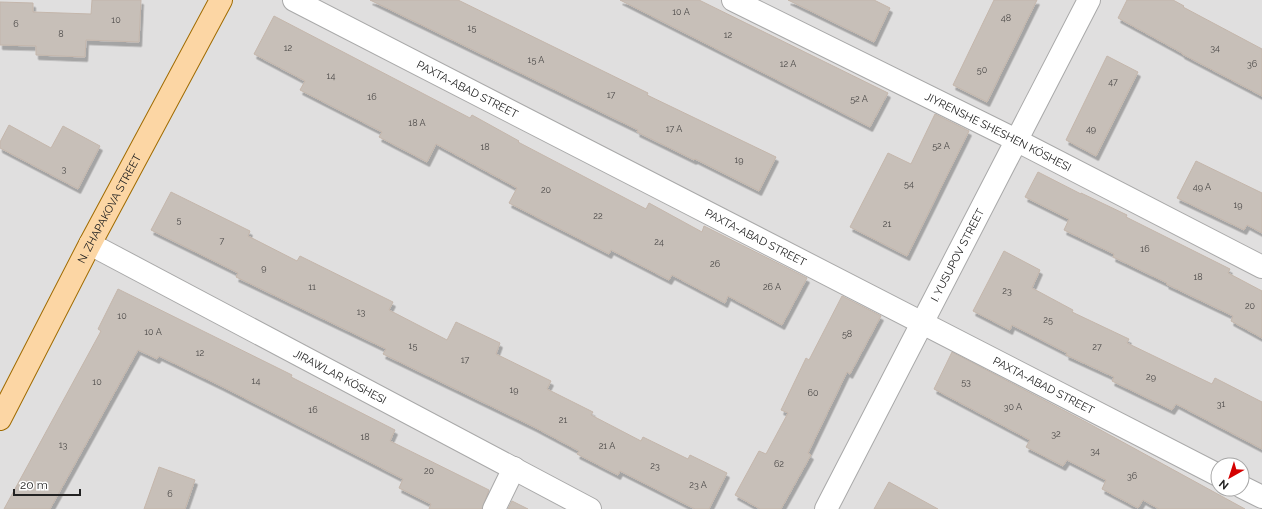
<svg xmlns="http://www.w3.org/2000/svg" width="1262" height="509" font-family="Raleway,sans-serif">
<defs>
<filter id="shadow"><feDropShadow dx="2.5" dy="4.5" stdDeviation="0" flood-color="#0004"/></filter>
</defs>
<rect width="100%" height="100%" fill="#f2efe9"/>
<path fill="#e0dfdf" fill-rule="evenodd" d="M0,0H1262V509H0ZM1218,465H1242V489H1218Z"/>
<path fill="#c7bfb8" stroke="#c4b6ab" filter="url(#shadow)" d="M92,0H141L139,42L86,40L85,57L36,55V46L0,45V2L33,3V12L91,14Z
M370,0H458L648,93L647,95L776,157L759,191L695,159L694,160L637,132L638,130Z
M620,0H699L888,93L870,127Z
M788,0H874L890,8L874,42Z
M994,0H1037L987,102L953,85Z
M1127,0H1173L1184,6L1183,7L1262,49V96L1182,54V53L1118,18Z
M274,16L470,118L472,115L519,141L518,142L646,209L649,203L702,232L704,226L807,278L782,325L728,296L725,303L672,275L669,280L611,250L609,254L509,203L517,188L436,144L427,162L379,137L382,132L300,90L305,81L254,54Z
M1107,56L1138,72L1096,156L1066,140Z
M935,114L969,131L907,256L850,227L888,153L911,164Z
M9,125L51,148L63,126L100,146L78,189L0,148V142Z
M1196,161L1262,193V233L1247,225L1244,230L1177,198Z
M1038,172L1081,194V193L1127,215L1126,217L1230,269L1228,273L1262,291V338L1231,321L1233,316L1166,284L1167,283L1113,257L1114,254L1064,230L1069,219L1025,197Z
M171,192L250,231L248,236L297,261L300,256L393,302L389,310L447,340L456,322L500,343L496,354L551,381L547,389L593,412L591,415L641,441L643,437L688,459L690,455L727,473L709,509H695L620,471L618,475L577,454L579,451L534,427L383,354L386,349L236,277L238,273L151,230Z
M1004,251L1040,270L1032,288L1073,310L1072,312L1129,339L1127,343L1212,384L1215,378L1262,402V449L1176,404L1172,410L1112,381L1114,377L1066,355L1067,353L1012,325L1010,330L973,311Z
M118,289L292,375L291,377L395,430L390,441L489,490L482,509H429L431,504L399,488L403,479L221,386L159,356L157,359L138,350L50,509H4L101,331L98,329Z
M842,296L881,316L850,374L847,372L808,453L811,455L781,509H760L735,495L759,451L766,454L788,413L781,410L806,358L809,360Z
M952,352L1086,422L1245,509H1159L1143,500L1138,508L1102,489L1106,480L1067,460L1063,466L1026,447L1030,440L934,389Z
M159,467L195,480L185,509H144Z
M889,482L938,509H874Z
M512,501L528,509H508Z"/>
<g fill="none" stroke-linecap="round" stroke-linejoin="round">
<g stroke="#a9a9a9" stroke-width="24">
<g id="minor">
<path id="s1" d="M294,0L1218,475"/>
<path id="s2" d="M733,0L1016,140L1262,267"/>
<path id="s3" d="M90,244L590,509"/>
<path d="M1242,487L1262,497"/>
<path d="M494,509L514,468"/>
<path id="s4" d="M826,509L1089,0"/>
</g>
</g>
<g stroke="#a06b00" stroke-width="24">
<g id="major">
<path id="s5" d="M0,419L90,244L221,0"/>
</g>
</g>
<use href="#minor" stroke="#fff" stroke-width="22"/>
<use href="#major" stroke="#fcd6a4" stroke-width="22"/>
</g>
<g text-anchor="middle" stroke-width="4" stroke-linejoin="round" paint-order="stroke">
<g font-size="9" fill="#4b4948">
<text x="681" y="15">10 А</text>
<text x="1006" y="21">48</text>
<text x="116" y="23">10</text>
<text x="16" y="27">6</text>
<text x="472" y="31">15</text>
<text x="61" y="37">8</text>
<text x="728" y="38">12</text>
<text x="288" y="51">12</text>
<text x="1215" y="51">34</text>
<text x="536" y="63">15 А</text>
<text x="788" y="67">12 А</text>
<text x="1252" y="67">36</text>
<text x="982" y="73">50</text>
<text x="331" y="79">14</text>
<text x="1113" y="85">47</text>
<text x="611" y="98">17</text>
<text x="372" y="100">16</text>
<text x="859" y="102">52 А</text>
<text x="417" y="126">18 А</text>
<text x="674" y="132">17 А</text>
<text x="1091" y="132">49</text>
<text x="941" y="149">52 А</text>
<text x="485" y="150">18</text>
<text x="739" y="163">19</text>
<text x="64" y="172">3</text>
<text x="909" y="187">54</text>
<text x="1202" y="190">49 А</text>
<text x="546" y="193">20</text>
<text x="1238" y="208">19</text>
<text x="598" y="219">22</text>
<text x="179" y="223">5</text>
<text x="887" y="227">21</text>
<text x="222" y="244">7</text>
<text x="659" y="245">24</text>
<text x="1145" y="252">16</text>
<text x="715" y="267">26</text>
<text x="264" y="271">9</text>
<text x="1198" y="280">18</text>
<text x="312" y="290">11</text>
<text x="772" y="290">26 А</text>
<text x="1007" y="294">23</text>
<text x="1250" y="309">20</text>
<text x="361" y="315">13</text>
<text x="122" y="319">10</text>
<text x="1048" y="323">25</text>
<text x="153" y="335">10 А</text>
<text x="847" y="337">58</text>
<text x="413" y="349">15</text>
<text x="1097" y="350">27</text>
<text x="200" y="356">12</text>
<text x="465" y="363">17</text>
<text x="1151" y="380">29</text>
<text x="256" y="384">14</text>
<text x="97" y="385">10</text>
<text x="966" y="385">53</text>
<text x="514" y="393">19</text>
<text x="813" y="396">60</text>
<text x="1221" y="407">31</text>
<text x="1013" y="410">30 А</text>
<text x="313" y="413">16</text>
<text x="563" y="423">21</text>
<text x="1056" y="437">32</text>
<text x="365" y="440">18</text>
<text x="63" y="448">13</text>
<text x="607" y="449">21 А</text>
<text x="1095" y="454">34</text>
<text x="779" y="467">62</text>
<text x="655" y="469">23</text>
<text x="429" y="474">20</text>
<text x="1132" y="479">36</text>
<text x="698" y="488">23 А</text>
<text x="170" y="497">6</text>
</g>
<g font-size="11" fill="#222" stroke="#fff">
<text dy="4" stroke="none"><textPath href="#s1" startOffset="195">PAXTA-ABAD STREET</textPath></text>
<text dy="4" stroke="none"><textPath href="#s2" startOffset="296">JIYRENSHE SHESHEN KÓSHESI</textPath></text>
<text dy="4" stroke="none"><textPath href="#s5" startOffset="237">N. ZHAPAKOVA STREET</textPath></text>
<text dy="4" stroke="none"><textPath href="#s1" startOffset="519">PAXTA-ABAD STREET</textPath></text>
<text dy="4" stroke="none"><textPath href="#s4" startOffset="286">I. YUSUPOV STREET</textPath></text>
<text dy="4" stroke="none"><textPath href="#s3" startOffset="283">JIRAWLAR KÓSHESI</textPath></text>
<text dy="4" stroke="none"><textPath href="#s1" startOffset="843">PAXTA-ABAD STREET</textPath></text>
</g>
</g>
<g transform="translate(1230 477) rotate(219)"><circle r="19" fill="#ffffff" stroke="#a7a7a7"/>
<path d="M0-3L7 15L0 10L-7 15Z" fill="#d40000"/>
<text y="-6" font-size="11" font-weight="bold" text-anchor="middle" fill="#222222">N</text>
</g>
<path d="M14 489v6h66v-6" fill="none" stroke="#222222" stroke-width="2"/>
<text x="20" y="489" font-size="12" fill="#222222" stroke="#ffffff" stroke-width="3" paint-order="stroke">20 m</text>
</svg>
